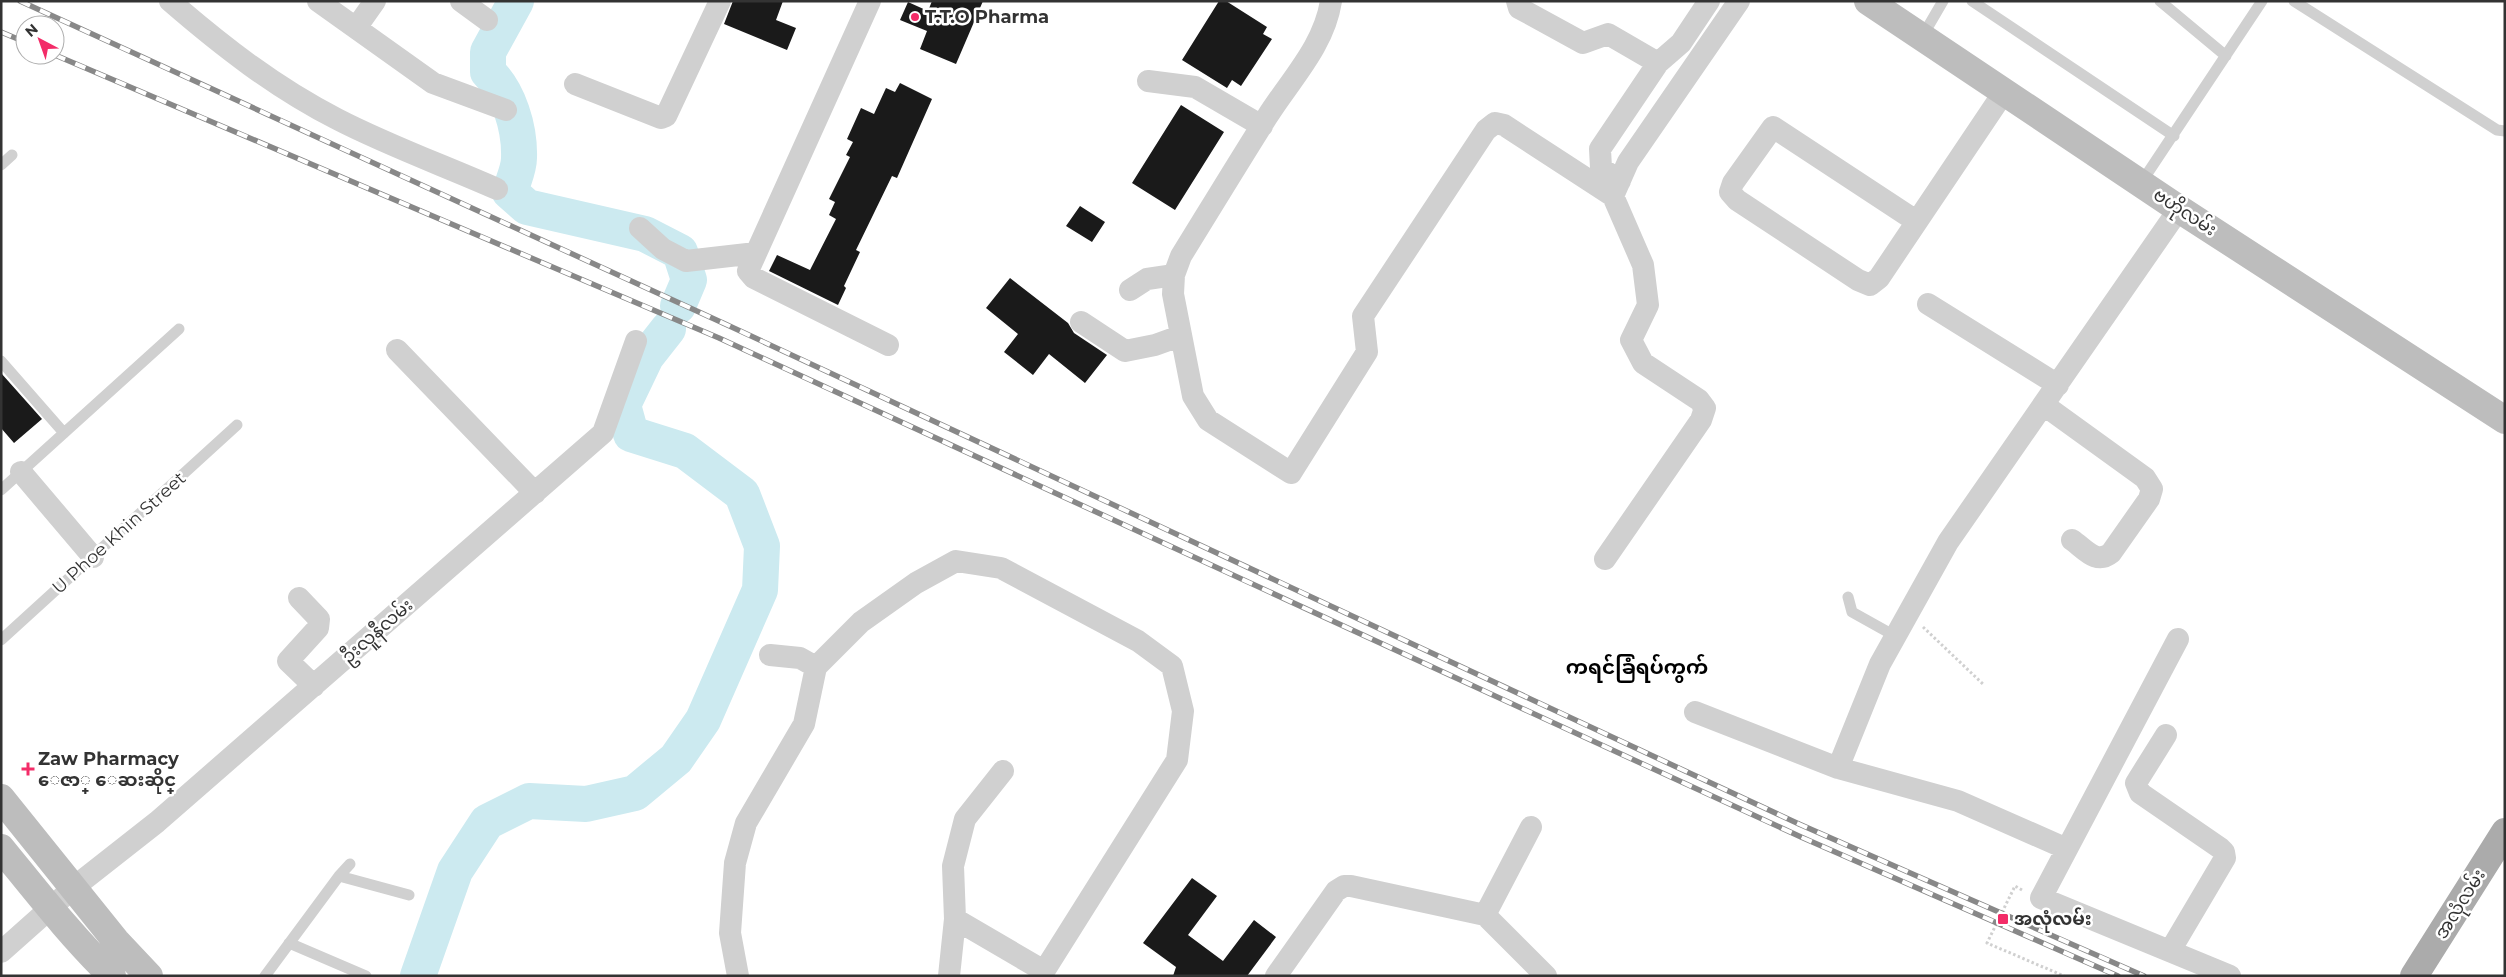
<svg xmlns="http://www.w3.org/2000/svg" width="2506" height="977" font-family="Montserrat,'Noto Sans Myanmar',sans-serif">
<rect width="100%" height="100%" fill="#fff"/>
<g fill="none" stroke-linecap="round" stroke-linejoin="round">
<path stroke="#cceaf0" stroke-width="36" d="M516,1L488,52V72C509,92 520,128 519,158C519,169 513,181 510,192L527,207L645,234L680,252L689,280L678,306
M418,976L455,871L487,822L529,801L586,804L635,793L676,759L703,720L760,590L762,546L742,494L685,451L631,434L623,405L646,357L668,329"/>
</g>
<path fill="#1a1a1a" d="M733,1H783L776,20L796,28L787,50L724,24Z
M932,1H983L956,64L920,49L927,31L900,20L908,2L928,11Z
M1219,1H1226L1267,27L1263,34L1272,39L1241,86L1232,80L1227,88L1182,60Z
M900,83L932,99L897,178L892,176L856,250L860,252L844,286L846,288L838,305L769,271L777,255L810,270L836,219L829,215L835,202L829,199L850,157L846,155L853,142L847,139L861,108L874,114L886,88L895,92Z
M1181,105L1224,132L1175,210L1132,183Z
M1080,206L1105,222L1092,242L1066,226Z
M1010,278L1068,323L1074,333L1107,355L1085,383L1049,354L1033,375L1004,352L1018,334L986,308Z
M1,373L42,419L14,443L1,428Z
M1192,878L1217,896L1188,935L1223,961L1254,920L1276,937L1247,976H1173L1176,967L1143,943Z"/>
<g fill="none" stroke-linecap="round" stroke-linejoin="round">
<path stroke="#d0d0d0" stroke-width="3" stroke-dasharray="2.5 2.5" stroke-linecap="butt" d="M1923,627L1984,685
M2022,890L2015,886L1987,943L2064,976"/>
<path stroke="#d0d0d0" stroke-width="11" d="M1972,1L2174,136
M2160,1L2226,56
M2294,1L2497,130L2505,131
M1922,37L1943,1
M1,165L12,155
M2141,183L2262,1
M1,361L64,433
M1,490L179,329
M1848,597L1852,612L1895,636
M1,640L237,425
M339,876L409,895
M289,943L366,976
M265,976L339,876L350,864"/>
<path stroke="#d0d0d0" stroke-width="22" d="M170,1C222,46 276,88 337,119C387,145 445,166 497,189
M318,1L433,83L506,110
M461,1L487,20
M870,1L748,271L754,278L888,345
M1331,1C1324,46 1291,79 1267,117C1238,163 1210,209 1181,256L1174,275L1173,294L1193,396L1208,420L1291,473L1367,352L1363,316L1486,130L1495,123L1504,125L1613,196L1643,265L1648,305L1631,340L1643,363L1699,400L1705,408L1701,420L1605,559
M1517,1L1519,8L1583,43L1608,34L1658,63L1681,43L1709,1
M356,28L375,1
M1148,81L1195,87L1262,126
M575,84L661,118L666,116L720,1
M1620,181L1601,168L1600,149L1658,63
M1613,196L1628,162L1739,1
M1916,221L1773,127L1733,183L1730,192L1737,200L1858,280L1870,285L1879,278L2004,92
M640,228L663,249L686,261L756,253
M1130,290L1147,279L1174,275
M1928,304L2058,385
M1081,322L1125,351L1155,345L1180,336
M397,350L535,493
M2044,405L2145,478L2152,489L2149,499L2111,553C2096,565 2085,549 2072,540
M21,472L93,557
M299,598L319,619L318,628L288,661L314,686
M2178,639L2041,898L2230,976
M770,655L800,658L816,667
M1695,712L1838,768L1958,801L2067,849
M2166,735L2136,783L2140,793L2220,848L2224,852L2225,858L2170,951
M1838,768L1880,664L1948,542L2179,209
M1485,915L1531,827
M955,919L1044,971
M1,952L73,888L157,822L603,433L636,341
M738,976L730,933L735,863L746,823L804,724L816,667L861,622L916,583L956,561L1001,568L1138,641L1172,666L1183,711L1177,760L1041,976
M949,976L955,919L953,866L965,819L1003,771
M1276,976L1336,891L1344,886H1351L1485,915L1546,976"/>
<path stroke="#bdbdbd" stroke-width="28" d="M1868,1L2179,209L2505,420
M1,798L116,941L149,976
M1,848C37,892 71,936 112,976"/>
<path stroke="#ababab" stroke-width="28" d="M2414,976L2505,832"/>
<g stroke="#888" stroke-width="5.5">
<path id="rail" d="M20,1L723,323L1799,824L2144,976
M1,32L25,42
M55,55L719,338L1801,837L2118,976"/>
</g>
<use href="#rail" stroke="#fff" stroke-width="4" stroke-dasharray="11" stroke-linecap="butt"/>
</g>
<g fill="#f32c68" stroke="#fff" stroke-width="2">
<circle cx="915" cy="17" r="5"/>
<path d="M25.5 761.5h5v5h5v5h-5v5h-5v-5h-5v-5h5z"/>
<rect x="1997" y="913" width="12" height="12" rx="2.5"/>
</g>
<g text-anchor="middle" stroke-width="5" stroke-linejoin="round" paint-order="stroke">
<g font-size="18" font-weight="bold" fill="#333" stroke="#fff" text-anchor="start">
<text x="925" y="23">T.T.O Pharma</text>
<text x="38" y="765">Zaw Pharmacy<tspan x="38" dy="21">ေဇာ္ ေဆးဆိုင္</tspan></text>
<text x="2014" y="925">အလုံလမ်း</text>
</g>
<g font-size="18" fill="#333" stroke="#fff">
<text transform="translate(2185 212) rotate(33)" y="6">ဗဟိုလမ်း</text>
<text transform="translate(119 533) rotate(-42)" y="6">U Phoe Khin Street</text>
<text transform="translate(377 631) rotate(-41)" y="6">ဦးလူနီလမ်း</text>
<text transform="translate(2460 904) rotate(-58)" y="6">အလုံလမ်း</text>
</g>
<g font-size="20" font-weight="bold" fill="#000" stroke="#fff">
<text x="1637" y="674">ကရင်ခြံရပ်ကွက်</text>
</g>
</g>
<rect width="2506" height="977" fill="none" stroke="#333333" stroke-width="5"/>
<g transform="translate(40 40) rotate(319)"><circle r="24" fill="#ffffff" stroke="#adadad"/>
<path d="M0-4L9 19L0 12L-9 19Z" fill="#f32c68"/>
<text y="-8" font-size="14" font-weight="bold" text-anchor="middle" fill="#333333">N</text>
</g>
</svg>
